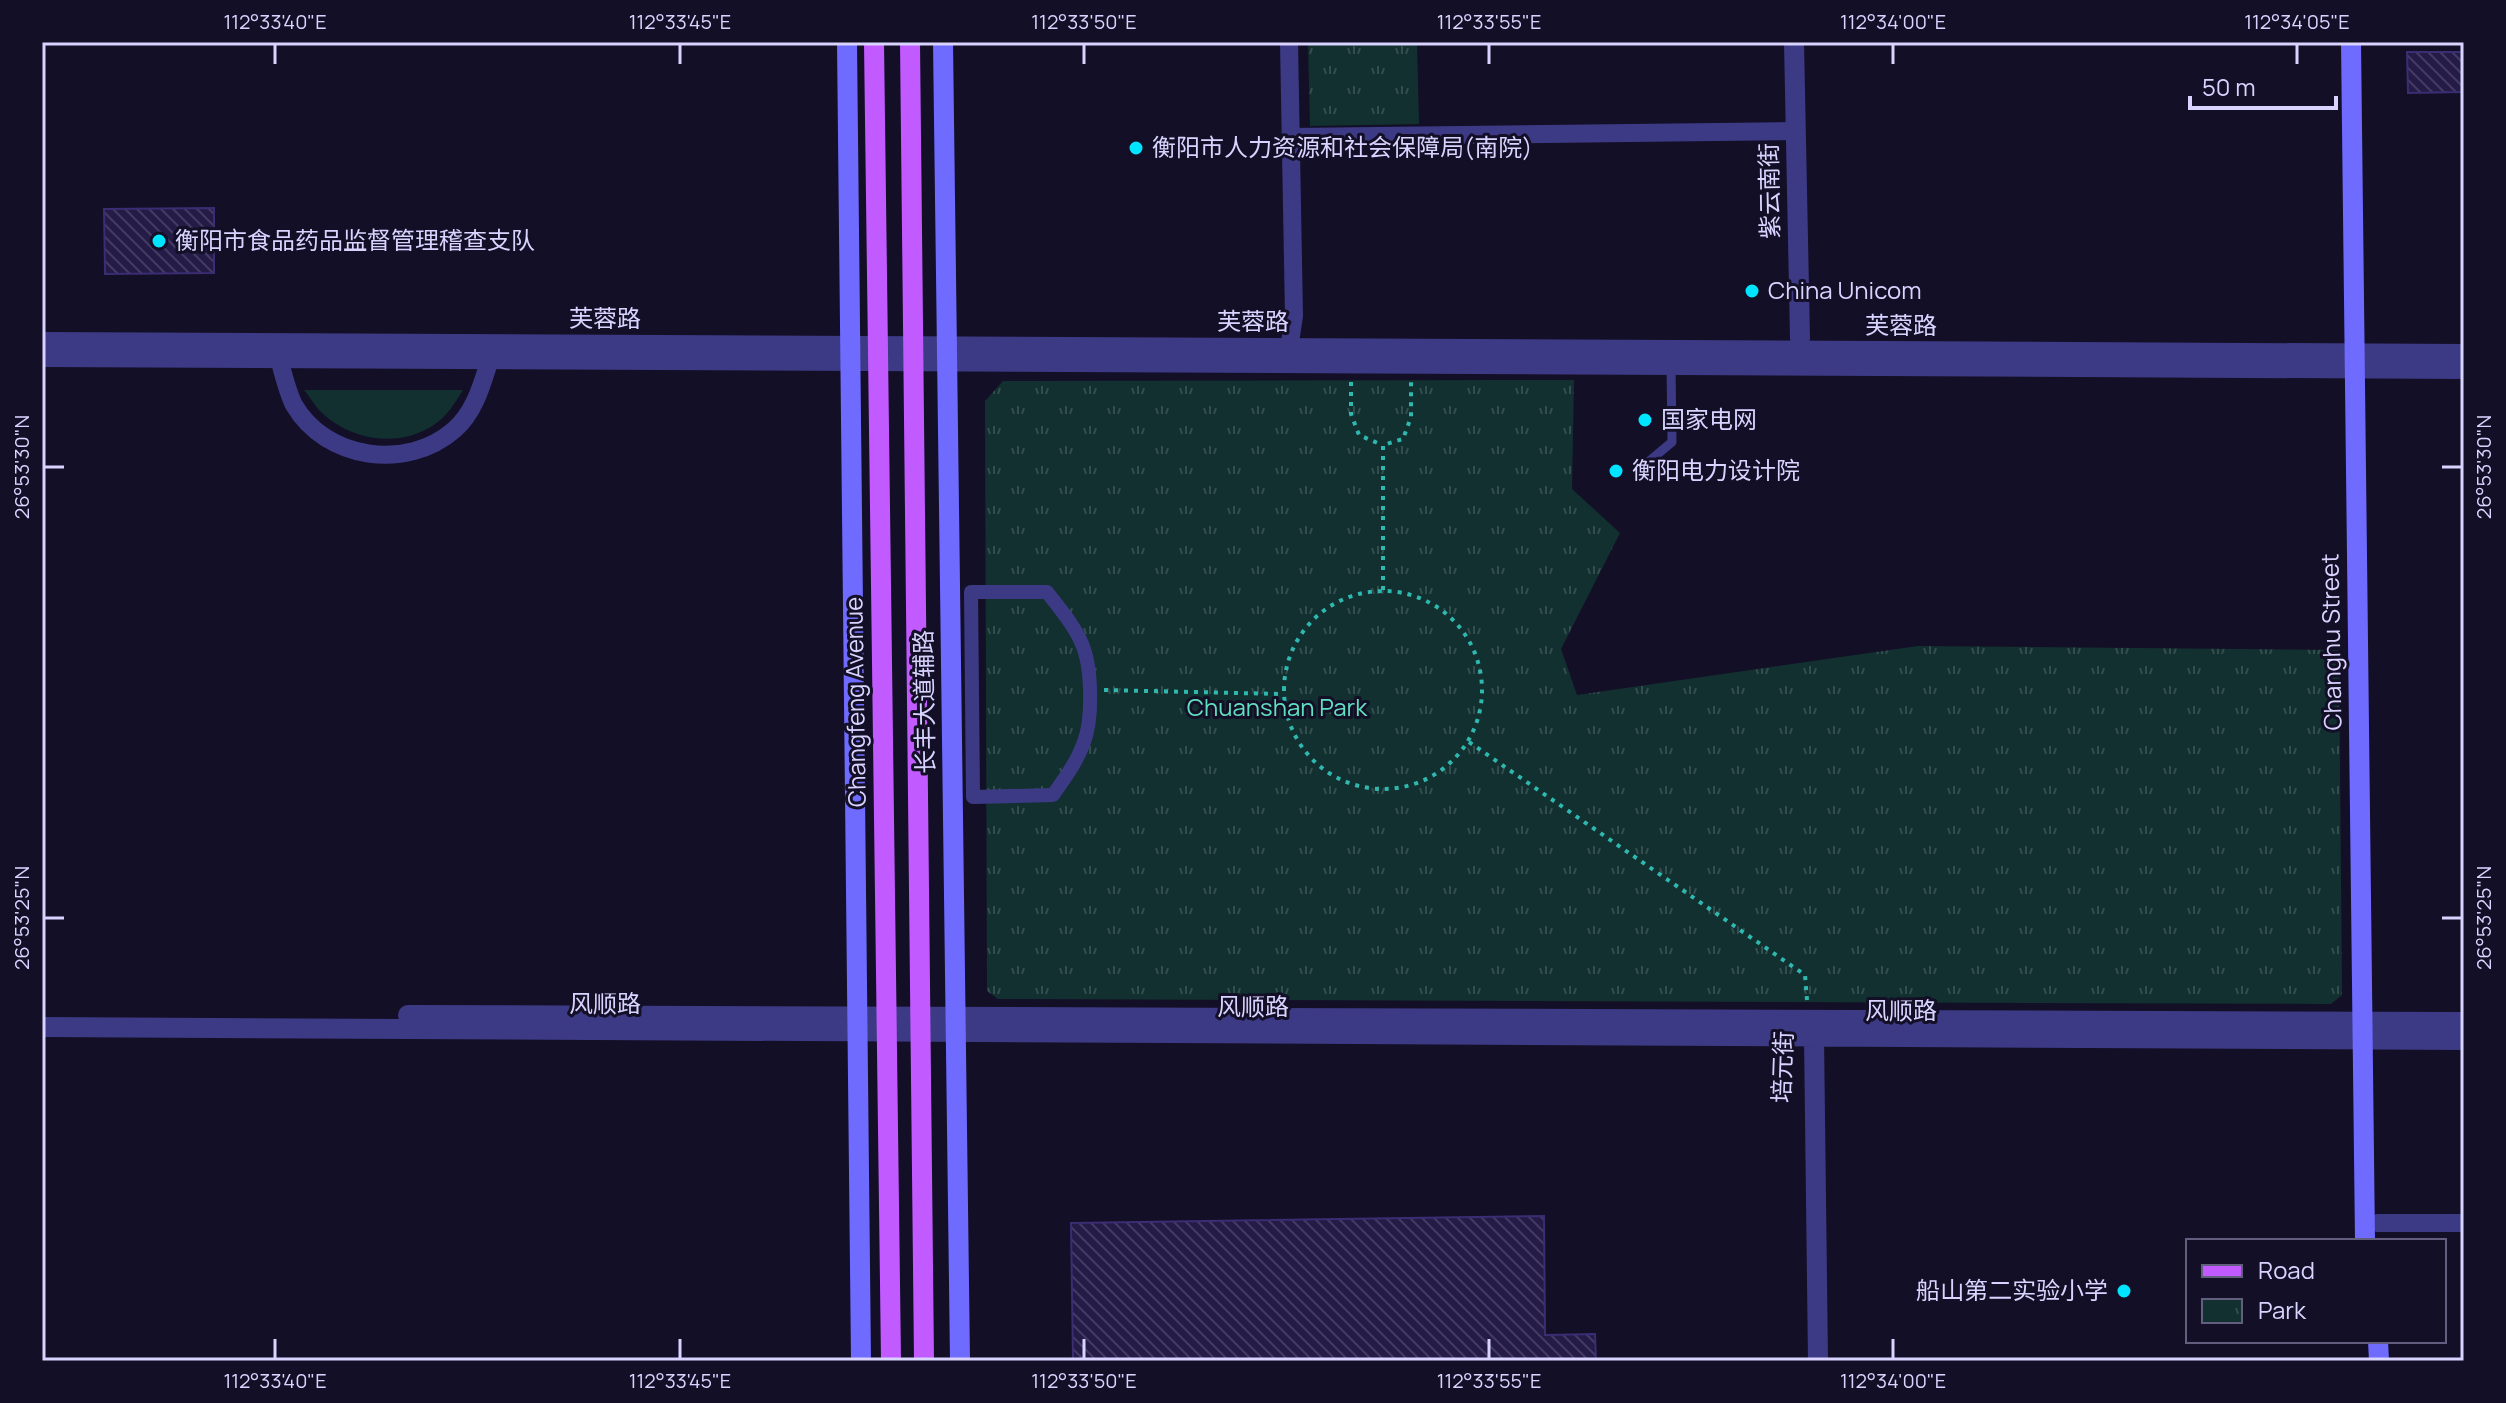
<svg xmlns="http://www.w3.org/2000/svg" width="2506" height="1403" font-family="Manrope,'Noto Sans SC',sans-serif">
<defs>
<pattern id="park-tufts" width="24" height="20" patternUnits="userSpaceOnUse" patternTransform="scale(2)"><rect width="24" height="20" fill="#12302f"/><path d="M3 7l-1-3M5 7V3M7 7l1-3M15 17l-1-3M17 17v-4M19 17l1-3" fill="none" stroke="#344d4e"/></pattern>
<pattern id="building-back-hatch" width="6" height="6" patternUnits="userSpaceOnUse" patternTransform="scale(2)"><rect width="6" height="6" fill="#241b47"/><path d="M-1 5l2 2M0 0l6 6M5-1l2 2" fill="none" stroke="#433b63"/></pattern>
</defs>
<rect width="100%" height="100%" fill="#130f26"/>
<path fill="#12302f" d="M304,390H463C455,403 448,415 435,424C400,449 349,441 319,410C314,404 309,396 304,390Z"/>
<path fill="url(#park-tufts)" d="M1308,42H1417L1419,124L1310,126Z
M1574,380L1572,489L1620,533L1561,649L1577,695L1918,646L2339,650L2342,995L2331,1004L998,999L987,991L985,401L1003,381Z"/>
<path fill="url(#building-back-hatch)" stroke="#3b2d73" stroke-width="2" d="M2407,52H2464V92L2408,93Z
M214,208V273L105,274L104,209Z
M1544,1216L1545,1335L1595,1334L1596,1361H1073L1071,1223Z"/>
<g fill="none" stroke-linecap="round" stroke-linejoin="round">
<path stroke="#2fb8b0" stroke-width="4" stroke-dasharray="4 6" stroke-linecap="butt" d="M1351,382V414L1359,435L1382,445
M1383,590V445L1403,439L1411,417V381
M1284 690a99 99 0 1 1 198 0a99 99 0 1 1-198 0Z
M1104,690L1283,694
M1469,742L1805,975L1807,1000"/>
<path stroke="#3d3a85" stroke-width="9" d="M1647,463L1672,442L1671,365"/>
<path stroke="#3d3a85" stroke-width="14" d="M971,592H1047C1060,609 1074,625 1082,644C1092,667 1093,718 1084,742C1077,762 1065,778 1053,795L973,797Z"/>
<path stroke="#3d3a85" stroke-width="18" d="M1291,137L1795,131
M1289,349L1294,316L1289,42
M279,358C283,373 287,391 294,405C326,460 407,471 454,430C475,412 482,384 490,359
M2377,1223H2464"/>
<path stroke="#3d3a85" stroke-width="20" d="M1794,42L1800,338
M42,342L2464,354
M42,357L2464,369
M408,1015L2464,1022
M1811,1025L1814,1036L1818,1361
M42,1027L2464,1040"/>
<path stroke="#6f6bff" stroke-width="20" d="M847,42L861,1361
M943,42L960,1361
M2351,42L2365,1241
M2378,1341L2379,1361"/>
<path stroke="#c25bff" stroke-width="20" d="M874,42L891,1361
M910,42L924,1361"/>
</g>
<path fill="none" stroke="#d9d4ff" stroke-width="3" d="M275,44V64M680,44V64M1084,44V64M1489,44V64M1893,44V64M2297,44V64M44,467H64M2442,467H2462M44,918H64M2442,918H2462M275,1339V1359M680,1339V1359M1084,1339V1359M1489,1339V1359M1893,1339V1359"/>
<g fill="#00e5ff" stroke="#130f26" stroke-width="3">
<circle cx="1136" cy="148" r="8"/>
<circle cx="159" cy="241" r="8"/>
<circle cx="1752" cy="291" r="8"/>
<circle cx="1645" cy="420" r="8"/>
<circle cx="1616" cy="471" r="8"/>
<circle cx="2124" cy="1291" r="8"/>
</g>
<g text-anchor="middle" stroke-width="6" stroke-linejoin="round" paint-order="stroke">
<g font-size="24" fill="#d9d4ff" stroke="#130f26" text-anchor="start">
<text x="1152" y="156">衡阳市人力资源和社会保障局(南院)</text>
<text x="175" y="249">衡阳市食品药品监督管理稽查支队</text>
<text x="1768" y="299">China Unicom</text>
<text x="1661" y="428">国家电网</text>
<text x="1632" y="479">衡阳电力设计院</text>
<text x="2108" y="1299" text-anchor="end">船山第二实验小学</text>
</g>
<g font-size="24" fill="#d9d4ff" stroke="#130f26">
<text transform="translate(1770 191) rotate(-91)" y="8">紫云南街</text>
<text x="605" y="327">芙蓉路</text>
<text x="1253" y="330">芙蓉路</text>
<text x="1901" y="334">芙蓉路</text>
<text transform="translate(2332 642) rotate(-91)" y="8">Changhu Street</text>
<text transform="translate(856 702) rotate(-91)" y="8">Changfeng Avenue</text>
<text transform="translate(925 702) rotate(-91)" y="8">长丰大道辅路</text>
<text x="605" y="1012">风顺路</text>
<text x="1253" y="1015">风顺路</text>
<text x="1901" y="1019">风顺路</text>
<text transform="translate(1783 1067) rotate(-88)" y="8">培元街</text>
</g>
<g font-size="24" fill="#5fe0c0" stroke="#130f26">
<text x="1277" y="716">Chuanshan Park</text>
</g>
</g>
<rect width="2506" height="1403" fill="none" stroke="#130f26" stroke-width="88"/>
<rect x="2186" y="1239" width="260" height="104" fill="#130f26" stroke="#625e7d" stroke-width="2"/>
<rect x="2202" y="1265" width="40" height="12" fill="#c25bff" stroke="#625e7d" stroke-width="2"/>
<text x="2258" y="1279" font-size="24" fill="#d9d4ff">Road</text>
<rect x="2202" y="1299" width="40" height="24" fill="url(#park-tufts)" stroke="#625e7d" stroke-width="2"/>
<text x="2258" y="1319" font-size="24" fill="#d9d4ff">Park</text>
<path d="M2190 96v12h146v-12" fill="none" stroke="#d9d4ff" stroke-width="4"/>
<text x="2202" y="96" font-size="24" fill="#d9d4ff" stroke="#130f26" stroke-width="6" paint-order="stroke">50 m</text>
<rect x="44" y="44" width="2418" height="1315" fill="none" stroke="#d9d4ff" stroke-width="3"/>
<g font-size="20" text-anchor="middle" fill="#d9d4ff">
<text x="275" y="29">112°33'40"E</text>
<text x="680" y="29">112°33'45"E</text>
<text x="1084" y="29">112°33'50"E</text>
<text x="1489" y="29">112°33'55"E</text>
<text x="1893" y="29">112°34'00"E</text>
<text x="2297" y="29">112°34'05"E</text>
<text transform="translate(22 467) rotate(-90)" y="7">26°53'30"N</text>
<text transform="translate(2484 467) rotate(-90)" y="7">26°53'30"N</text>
<text transform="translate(22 918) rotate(-90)" y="7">26°53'25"N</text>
<text transform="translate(2484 918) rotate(-90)" y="7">26°53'25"N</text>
<text x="275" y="1388">112°33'40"E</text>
<text x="680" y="1388">112°33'45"E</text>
<text x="1084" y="1388">112°33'50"E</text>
<text x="1489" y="1388">112°33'55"E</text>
<text x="1893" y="1388">112°34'00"E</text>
</g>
</svg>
